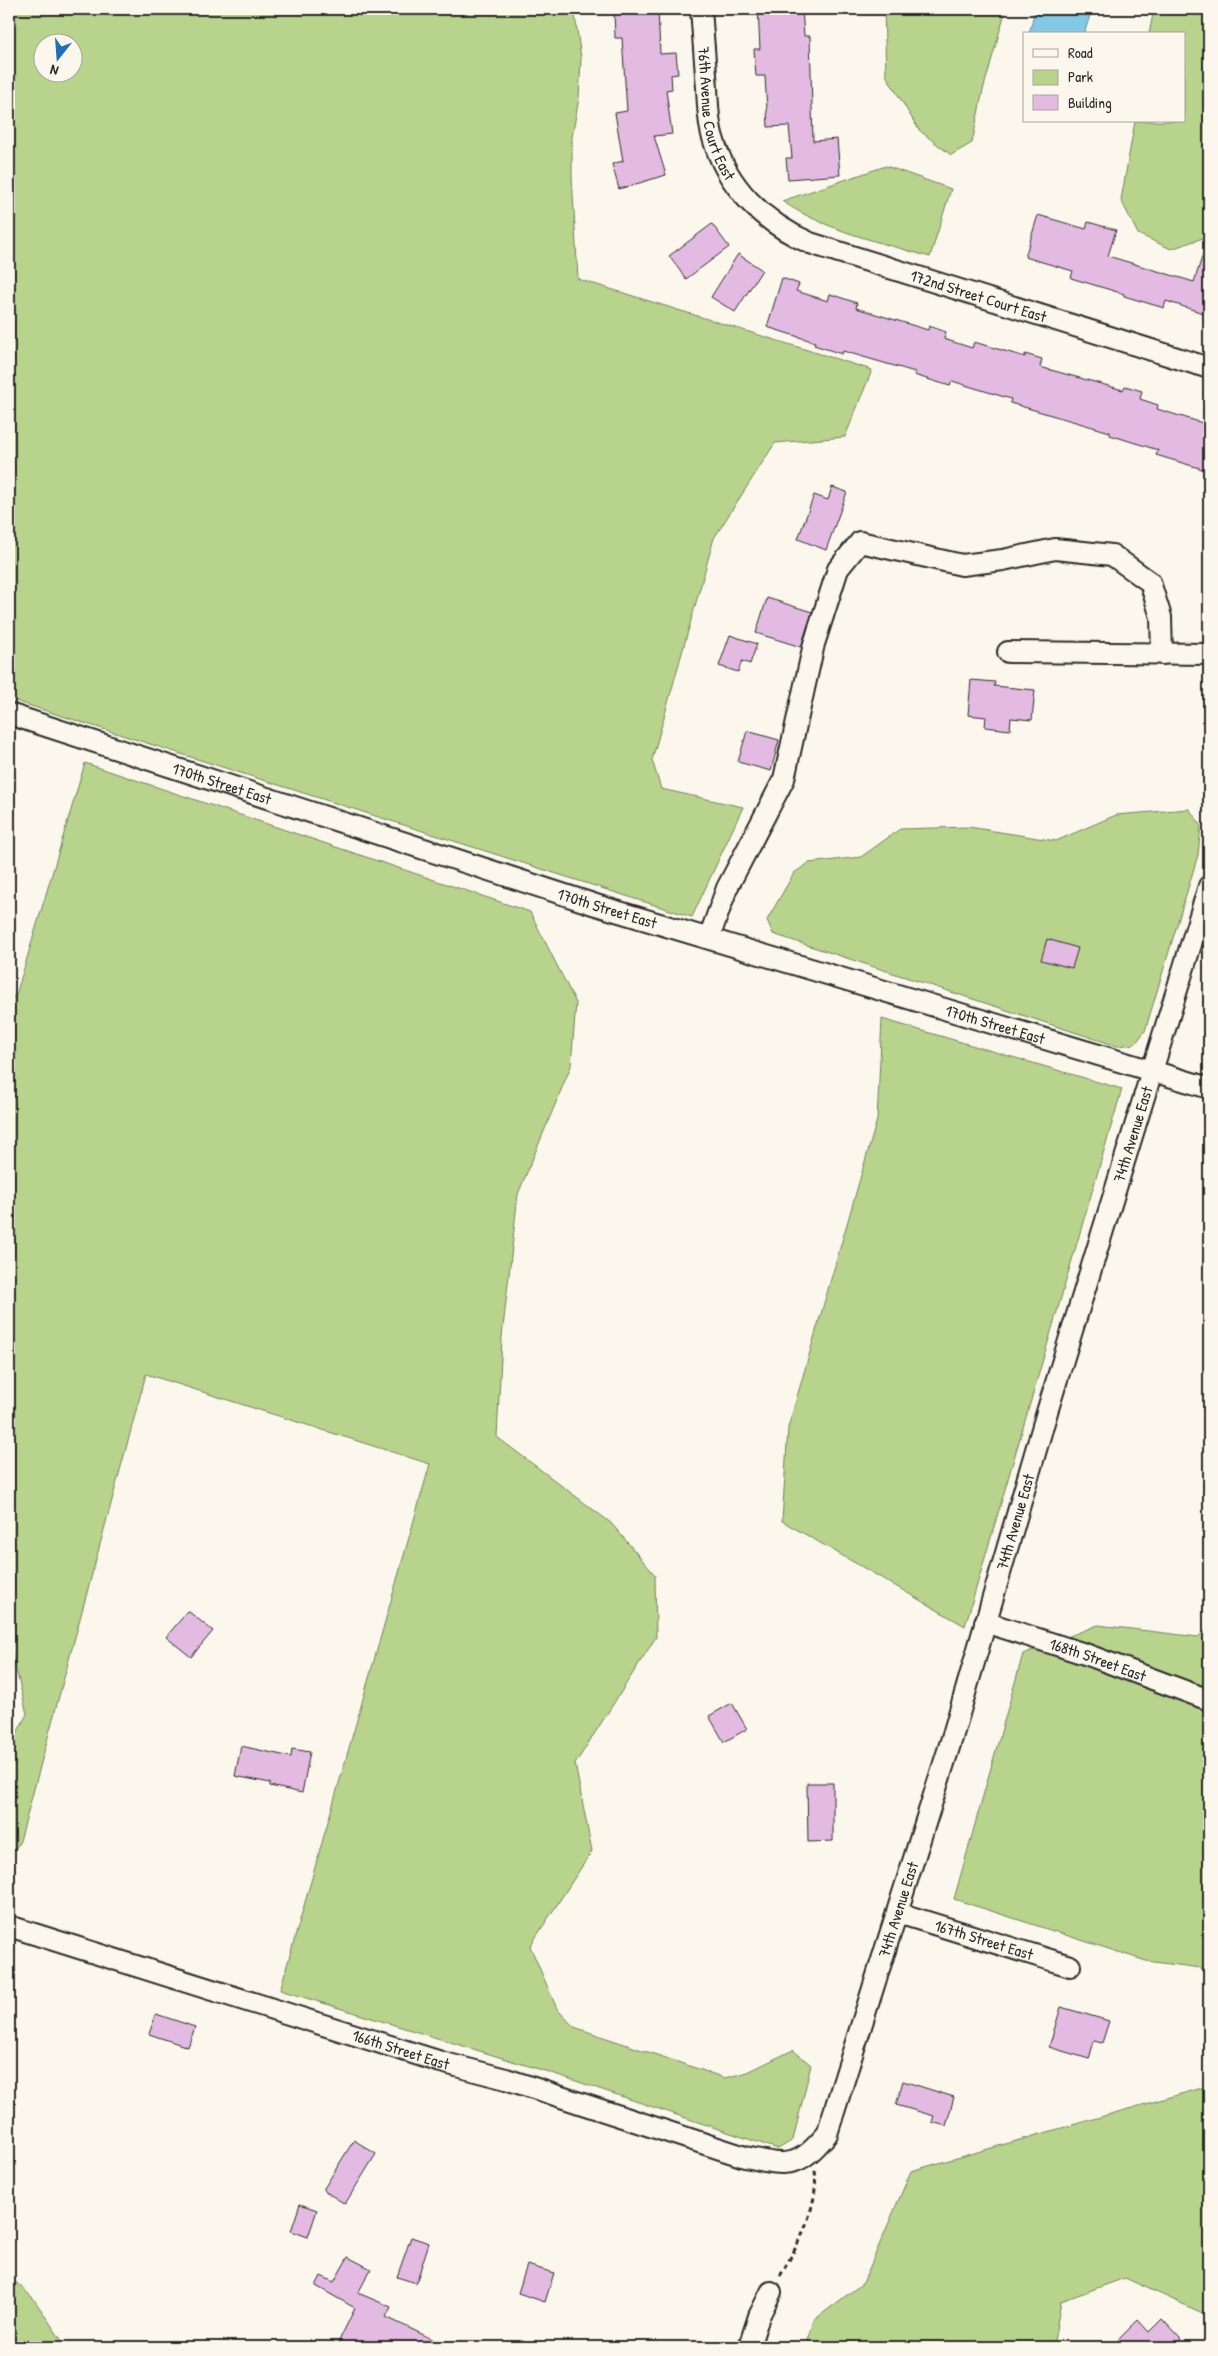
<svg xmlns="http://www.w3.org/2000/svg" width="1218" height="2356" font-family="'Patrick Hand',sans-serif">
<rect width="100%" height="100%" fill="#fbf7ec"/>
<filter id="ink" filterUnits="userSpaceOnUse"><feTurbulence type="fractalNoise" baseFrequency=".02" numOctaves="2"/><feDisplacementMap in="SourceGraphic" scale="10" xChannelSelector="R" yChannelSelector="G"/><feConvolveMatrix kernelMatrix="1 2 1 2 8 2 1 2 1" color-interpolation-filters="sRGB"/></filter>
<g filter="url(#ink)">
<path fill="#b8d48c" stroke="#72805c" fill-rule="evenodd" d="M9,9H574L581,58L579,98L572,137V177L578,279L872,370L845,437L775,443L714,538L652,760L661,789L743,807L692,917L9,699ZM42,42H72V72H42Z
M884,9H1006L983,90L972,143L951,155L919,130L886,75Z
M1154,9H1209V230L1203,238L1171,249L1138,234L1121,200L1135,121H1184V34H1149Z
M886,166L951,189L930,257C880,242 826,231 782,201Z
M85,763L530,912L576,1003L571,1066L518,1194L502,1337L497,1437L611,1523L655,1575L656,1637L575,1764L592,1851L530,1946L557,2009L574,2027L725,2078L748,2072L793,2050L811,2065L793,2140L778,2149L558,2075L280,1990L430,1464L146,1374L20,1841L9,1859V1748L27,1714L9,1641V998L16,995Z
M1189,809L1201,825L1198,855L1145,1031L1135,1044L1117,1046L773,934L767,920L794,873L809,863L861,857L900,829L969,827L1056,841L1116,815Z
M882,1019L1122,1089L965,1626L782,1521L788,1428L877,1120Z
M1098,1625L1198,1637L1209,1628V1969L1146,1961L954,1899L1023,1654Z
M1209,2086V2316L1125,2278L1061,2301L1053,2347H806L814,2320L863,2283L911,2171Z
M9,2276L33,2298L66,2347H9Z"/>
<path fill="#83c8e4" stroke="#60899a" d="M1035,9H1092L1084,34H1029Z"/>
<path fill="#e3bbe2" stroke="#2b2b2b" d="M614,9H658L660,54L676,53L678,74L671,75L672,89L666,90L672,134L654,136L666,175L619,189L612,164L623,161L615,113L627,111L622,38H615Z
M758,9H802L804,36H810L813,141L837,139L840,175L788,179L786,158H792L789,126L768,127L765,76H756L754,49H760Z
M1038,215L1086,229L1088,222L1116,230L1108,256L1194,282L1206,245H1209V315L1166,301L1164,308L1124,296V294L1071,278L1073,271L1025,257Z
M712,224L729,247L686,279L669,256Z
M738,254L762,270L735,312L711,297Z
M782,278L799,284L796,291L828,301L830,294L857,303L856,308L928,330L929,326L946,332L944,339L972,348L974,342L1025,357V354L1042,359L1040,367L1123,390L1125,386L1142,391L1140,399L1158,405L1157,409L1209,425V471L1156,455L1158,450L1110,435V432L1010,403L1011,399L952,381L950,386L914,375L915,372L843,351L842,354L814,345L815,342L767,327Z
M832,487L847,492L826,550L798,539L814,495L828,500Z
M767,598L812,612L801,647L756,633Z
M730,635L757,644L750,664L742,661L738,672L719,666Z
M971,680L995,682L994,686L1035,690L1032,720L1011,718L1010,730L985,727L986,717L968,715Z
M747,731L779,740L771,771L738,762Z
M1047,939L1078,948L1072,968L1041,960Z
M188,1611L213,1631L191,1657L166,1637Z
M732,1703L747,1729L724,1742L709,1716Z
M241,1746L291,1757L292,1749L310,1752L302,1793L270,1786V1783L235,1776Z
M807,1783H833V1841L808,1842Z
M1061,2007L1109,2021L1102,2043L1094,2041L1089,2059L1049,2047Z
M156,2014L195,2027L188,2047L149,2034Z
M903,2081L954,2097L946,2126L932,2122L934,2116L896,2105Z
M354,2140L376,2154L345,2204L323,2190Z
M300,2204L317,2210L308,2237L291,2231Z
M411,2237L429,2243L416,2283L397,2277Z
M348,2257L371,2269L358,2293L391,2307L386,2317L449,2347H336L355,2308L316,2286L321,2276L334,2282Z
M527,2265L554,2273L545,2302L518,2293Z
M1162,2319L1181,2339L1172,2347H1125L1118,2340L1138,2320L1149,2332Z"/>
<g fill="none" stroke-linecap="round" stroke-linejoin="round">
<g stroke="#2b2b2b" stroke-width="24">
<g id="minor">
<path id="s1" d="M701,9C703,35 705,62 707,88C708,105 708,122 713,138C727,187 764,223 810,243L1209,368"/>
<path d="M1008,652L1209,654"/>
<path id="s2" d="M9,714L596,905L1209,1088"/>
<path d="M709,938L727,888L784,779L814,644L838,569L860,542L962,565L1003,560L1055,549L1112,555L1150,582L1161,617L1162,654"/>
<path id="s3" d="M985,1622L1088,1655L1209,1700"/>
<path id="s4" d="M898,1913L1070,1966"/>
<path id="s5" d="M9,1926L441,2062L506,2079L745,2157C788,2166 798,2169 827,2134L952,1738L1047,1412L1209,886"/>
<path d="M749,2347L759,2316L771,2292"/>
</g>
</g>
<path stroke="#2b2b2b" stroke-width="3" stroke-dasharray="5 4" stroke-linecap="butt" d="M780,2276C798,2245 819,2207 815,2170"/>
<use href="#minor" stroke="#fbf7ec" stroke-width="20"/>
</g>
</g>
<g text-anchor="middle" stroke-width="4.5" stroke-linejoin="round" paint-order="stroke">
<g font-size="16" fill="#2b2b2b" stroke="#fbf7ec">
<text dy="6" stroke="none"><textPath href="#s1" startOffset="106">76th Avenue Court East</textPath></text>
<text dy="6" stroke="none"><textPath href="#s1" startOffset="454">172nd Street Court East</textPath></text>
<text dy="6" stroke="none"><textPath href="#s2" startOffset="224">170th Street East</textPath></text>
<text dy="6" stroke="none"><textPath href="#s2" startOffset="629">170th Street East</textPath></text>
<text dy="6" stroke="none"><textPath href="#s2" startOffset="1034">170th Street East</textPath></text>
<text dy="6" stroke="none"><textPath href="#s5" startOffset="1910">74th Avenue East</textPath></text>
<text dy="6" stroke="none"><textPath href="#s5" startOffset="1505">74th Avenue East</textPath></text>
<text dy="6" stroke="none"><textPath href="#s3" startOffset="119">168th Street East</textPath></text>
<text dy="6" stroke="none"><textPath href="#s5" startOffset="1100">74th Avenue East</textPath></text>
<text dy="6" stroke="none"><textPath href="#s4" startOffset="90">167th Street East</textPath></text>
<text dy="6" stroke="none"><textPath href="#s5" startOffset="411">166th Street East</textPath></text>
</g>
</g>
<rect width="1218" height="2356" fill="none" stroke="#fbf7ec" stroke-width="30"/>
<rect x="15" y="15" width="1188" height="2326" fill="none" stroke="#2b2b2b" stroke-width="2" filter="url(#ink)"/>
<rect x="1023" y="32" width="162" height="90" fill="#fbf7ec" stroke="#a8a59f"/>
<rect x="1033" y="49" width="25" height="8" fill="#fbf7ec" stroke="#a8a59f"/>
<text x="1068" y="58" font-size="15" fill="#2b2b2b">Road</text>
<rect x="1033" y="70" width="25" height="15" fill="#b8d48c" stroke="#a8a59f"/>
<text x="1068" y="82" font-size="15" fill="#2b2b2b">Park</text>
<rect x="1033" y="95" width="25" height="15" fill="#e3bbe2" stroke="#a8a59f"/>
<text x="1068" y="108" font-size="15" fill="#2b2b2b">Building</text>
<g transform="translate(58 58) rotate(197)"><circle r="24" fill="#fbf7ec" stroke="#a8a59f"/>
<path d="M0-4L9 19L0 12L-9 19Z" fill="#1f6fb2"/>
<text y="-8" font-size="14" font-weight="bold" text-anchor="middle" fill="#2b2b2b">N</text>
</g>
</svg>
